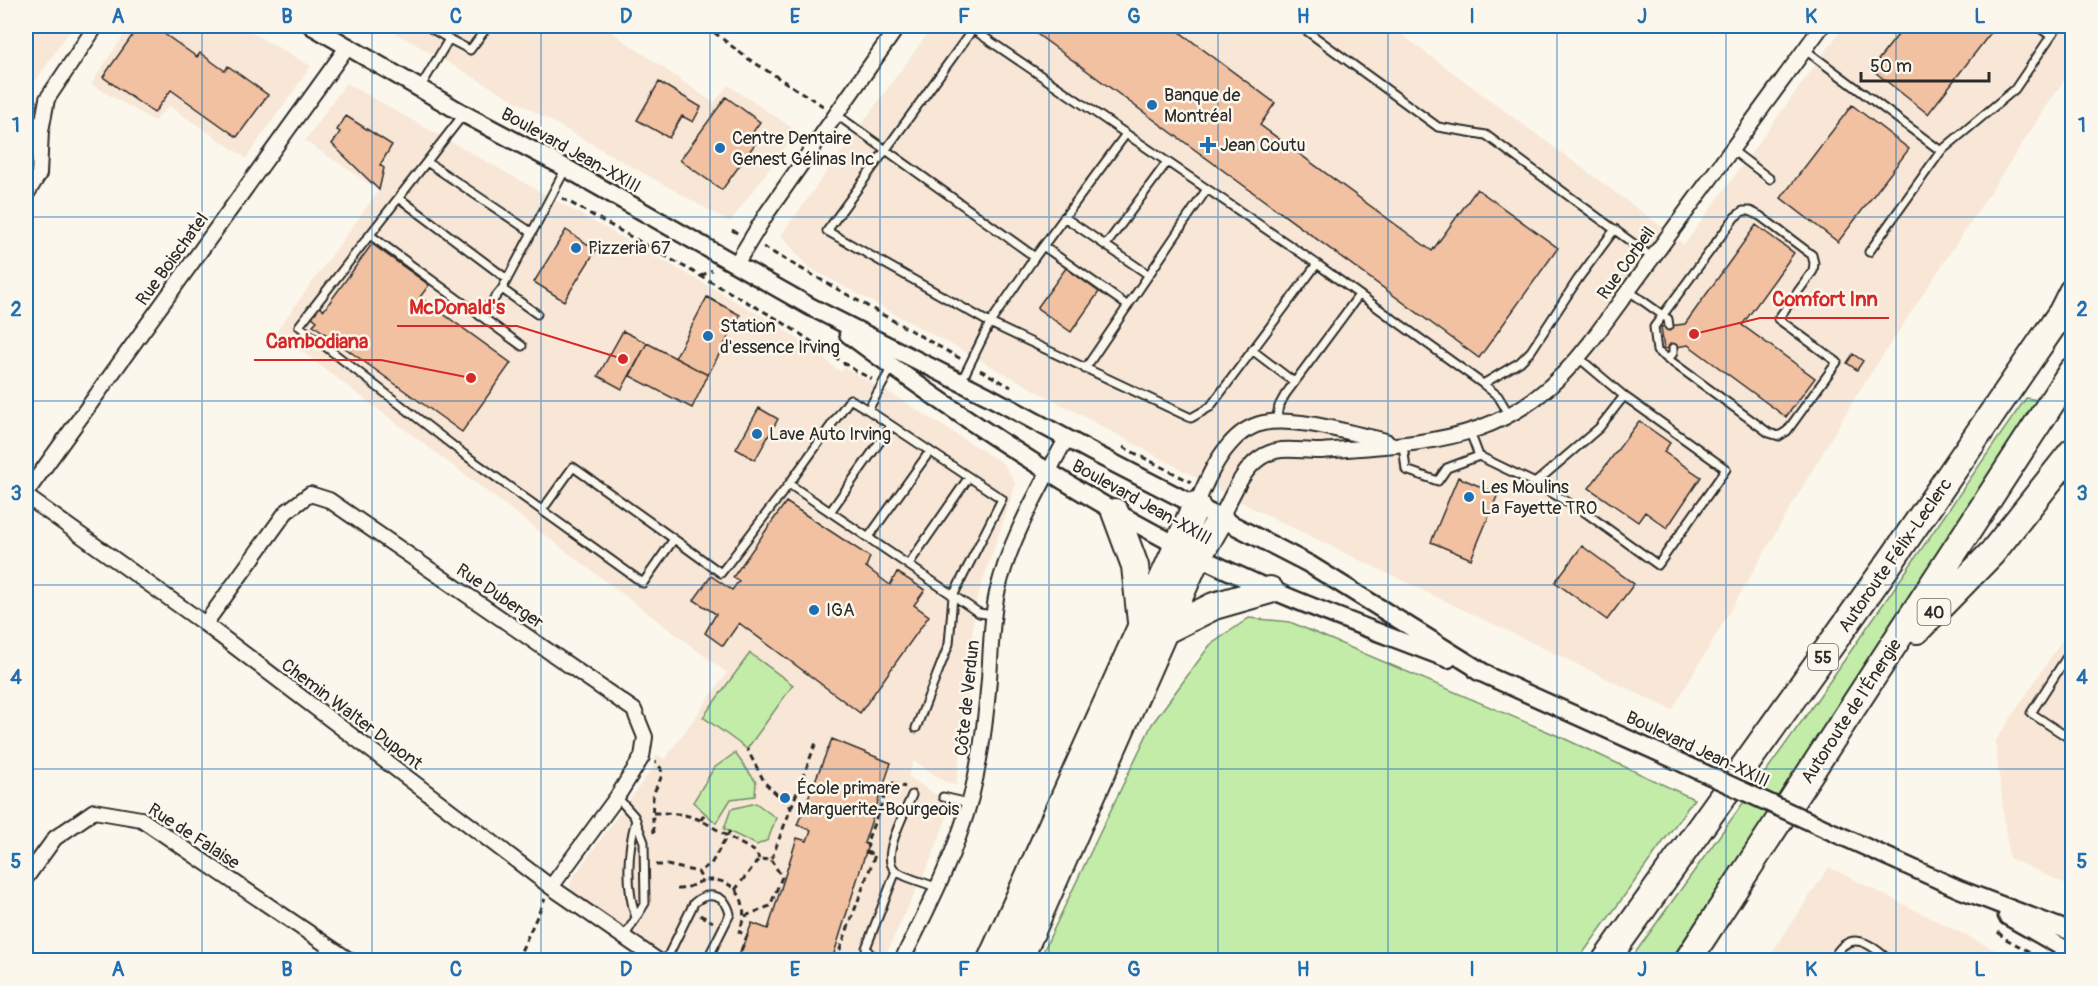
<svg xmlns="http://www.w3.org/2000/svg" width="2098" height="986" font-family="Pangolin,sans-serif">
<rect width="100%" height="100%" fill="#fbf7ec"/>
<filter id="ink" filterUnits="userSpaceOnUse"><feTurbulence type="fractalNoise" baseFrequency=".0167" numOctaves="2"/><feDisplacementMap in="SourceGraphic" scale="12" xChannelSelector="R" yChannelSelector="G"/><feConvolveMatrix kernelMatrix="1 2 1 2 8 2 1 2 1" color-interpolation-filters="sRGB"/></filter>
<g filter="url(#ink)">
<path fill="#f8e7d6" d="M26,26H73L26,95Z
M130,26H240L311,66L246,158L169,106L154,121L91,84Z
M383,26H603L714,103L728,85L797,131L730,222Z
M933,26H1390L1658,224L1684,245L1844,26H2072V68L1856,396L1672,710L1260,512L808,267L781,235Z
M346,83L773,322L822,355L830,364L841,372L845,368L890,393L1004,464L1016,484L974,607L968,701L956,785L944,781L914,761L908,776L948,803L950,809L932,857L883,960H671L609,921L571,891V880L654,766L656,754L665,759L727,673L276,332L379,190L305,141Z
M2072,625V887L2009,858L1995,742Z
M1829,867L2015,960H1767Z"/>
<path fill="#c2eca8" stroke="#768c6a" stroke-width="1.5" d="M2026,398L2038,400L1671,960H1630L1805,717Z
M1249,618L1290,622L1563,738L1694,799L1578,960H1039L1152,724L1210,645Z
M750,653L793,685L747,749L703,717Z
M735,753L756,782L755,796L731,799L716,823L693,802L714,768Z
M756,803L776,818L768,840L757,845L724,829L731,809Z"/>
<path fill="#f1c1a1" stroke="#2b2b2b" stroke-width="1.5" d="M139,26H153L197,57L200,53L225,71L228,66L268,95L237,137L171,90L154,113L103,77Z
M1026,26H1186L1181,33L1275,103L1260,125L1432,251L1477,189L1558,248L1479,358Z
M1905,26H1996L1928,114L1871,69Z
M659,82L701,107L693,122L682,116L669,138L637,120Z
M726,97L760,122L753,132L760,137L722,190L680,160Z
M1852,105L1909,149L1838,242L1781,198Z
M346,116L392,145L380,165L384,168L379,190L332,144L340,132L337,130Z
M1756,225L1794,253L1742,325L1815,378L1786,417L1688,345L1664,349L1661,327L1685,324Z
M566,230L596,250L564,301L534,282Z
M372,244L429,285L420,297L511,363L462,432L313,325L317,321L311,316L318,306L324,310Z
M1066,268L1099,292L1071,332L1037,308Z
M707,297L740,315L708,375L675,358Z
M623,331L647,343L622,389L598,376Z
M647,343L708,375L692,408L630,376Z
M1853,354L1863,361L1857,370L1847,363Z
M759,408L778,419L755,460L736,449Z
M1639,421L1670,443L1664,452L1701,477L1667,528L1645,512L1638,522L1589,488Z
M1458,477L1498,494L1471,559L1431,542Z
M786,502L870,557L866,567L890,585L897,572L925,590L914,605L929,616L860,713L739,623L723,646L705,633L716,614L694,600L711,576L732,590L739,581L733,577Z
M1582,546L1634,584L1607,620L1555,582Z
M832,739L891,763L864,843L868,845L832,960H737L752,923L768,929L797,838L807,841L811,830L797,825Z"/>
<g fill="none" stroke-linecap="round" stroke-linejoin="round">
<g stroke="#2b2b2b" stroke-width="11">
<path id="service" d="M968,26L1317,264L1483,384L1498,396L1510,416
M1300,26L1438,127L1486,135L1653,258
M2037,26L2051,36L2058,26
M973,29L827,231L990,323L1191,418L1210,407L1317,264
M449,39L470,50L488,26
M1804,49L1941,151
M420,88L449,39L427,26
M463,115L299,326L465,455L643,583L674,539L721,573L789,484L850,399L868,410L892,367
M837,115L1035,257L990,323L961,382
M1732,150L1770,179
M427,162L531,232
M399,198L507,279
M1743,211H1750L1760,216L1812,255L1814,263L1813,271L1778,319L1837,362L1787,431L1779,436L1769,433L1657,351L1654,327L1735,217Z
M1064,217L1149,275
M370,235L522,346
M1106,245L1167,162
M1043,246L1128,306
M1869,252L1941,151L2015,89L2051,36
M1035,257L1126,134
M502,289L537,314
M1629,291L1668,319L1669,326
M480,316L502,289L566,168
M1252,350L1294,382
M1668,360L1673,353V348
M1085,369L1207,189
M1483,384L1520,362L1531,351L1578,279L1615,229
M868,410L1002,499L953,596L949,644L916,728
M1276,421L1279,406L1285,395L1359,295
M1403,444L1406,470L1438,481L1447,468L1479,456L1470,432
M1479,456L1535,483L1586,513L1658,565L1726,469L1624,396
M1535,483L1599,428L1624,396L1579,358
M789,484L979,613L993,615
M543,509L573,467L674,539
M830,512L891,426
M868,538L930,451
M908,565L969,477
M2072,649L2031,713L2072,740
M912,795C906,811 881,855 894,869C901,877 926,883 936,887
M617,797L634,816L644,842L645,903L623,939
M943,797L969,803
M636,820C627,851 626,888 636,918
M666,960L694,903C708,890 726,895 730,914L707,960
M883,960L870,954L866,948L896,871
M1831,960C1835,956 1839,948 1844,945C1860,933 1878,951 1889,960"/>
</g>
<g stroke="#2b2b2b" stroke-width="18">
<path id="minor" d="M26,118L41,131
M26,195L39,174L41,131L47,99L96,26
M736,264L767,213L898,26
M26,493L348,46
M26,496L205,624L551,887L657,960
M1196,505C1205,485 1214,462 1229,445C1238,434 1250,426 1263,423C1295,416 1353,434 1386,441
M1220,519C1231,499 1241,471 1260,458C1280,444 1300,452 1322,451C1437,442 1513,443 1590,343L1822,26
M205,624L286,512L310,494L329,500L634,710L645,737L642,757L617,797L551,887
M26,878L55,838L94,811L141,819L349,960
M902,960C928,908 956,854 971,797C981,758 986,719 989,679C991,650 991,621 997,593C1010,538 1040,488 1066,439"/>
</g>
<g stroke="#2b2b2b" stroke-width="21">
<path id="tertiary" d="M312,26L464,114L566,168L811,307L988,396L1092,452L1309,564L1486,674
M848,334C958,416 1073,493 1196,555C1277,596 1363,626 1448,659
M1477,671L1682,763
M1839,835L1959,889L2072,932
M2007,916L2072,953"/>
</g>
<g stroke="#2b2b2b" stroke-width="30">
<path id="motorway" d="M1115,512L1135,566L1141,622
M1166,630L1214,606L1270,590
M1917,630L1992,553L2072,452
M991,960L1196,505
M1019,960L1193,566L1220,519
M1606,960L1895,555L2062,312L2072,292
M1688,960L2072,371"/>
</g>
<path stroke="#2b2b2b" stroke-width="3" stroke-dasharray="6 4.5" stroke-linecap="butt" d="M706,26L747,58L823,106
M562,198L779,320L856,371L872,379
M732,230L739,234
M763,247L961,359
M701,276L712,270
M980,370L1011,387
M1123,447L1191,482
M791,808L817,740
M653,813C690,813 696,816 727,836L711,864L698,872
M701,820L705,813
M730,831L727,836L756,852L759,859
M654,833C653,822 652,809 653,798C654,784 671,774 655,762
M656,865H667L698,872L703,881
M677,889C692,889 697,880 709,880C739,879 751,907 739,931
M735,890L759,859L771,860L791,808L765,783L747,749
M700,915L713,922
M745,916L770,906L782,877L771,860
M1998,932L2004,938L2045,960
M517,960L545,899
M737,960L747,936L738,931
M836,960L875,855L866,852L868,845L866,844L890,782L905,787"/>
<use href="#service" stroke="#fbf7ec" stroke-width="7"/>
<use href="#minor" stroke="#fbf7ec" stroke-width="14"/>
<use href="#tertiary" stroke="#fbf7ec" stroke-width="16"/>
<use href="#motorway" stroke="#fbf7ec" stroke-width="26"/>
<g stroke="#2b2b2b" stroke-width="21" stroke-linecap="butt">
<path id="tertiary-bridge" d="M1682,763L1839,835"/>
</g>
<use href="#tertiary-bridge" stroke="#fbf7ec" stroke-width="16"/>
</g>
</g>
<path fill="none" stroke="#1f6fb2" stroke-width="1.5" stroke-opacity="0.55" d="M202,26V960M372,26V960M541,26V960M710,26V960M880,26V960M1049,26V960M1218,26V960M1388,26V960M1557,26V960M1726,26V960M1896,26V960M26,217H2072M26,401H2072M26,585H2072M26,769H2072"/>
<g fill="#1f6fb2" stroke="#fbf7ec" stroke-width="2">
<circle cx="1152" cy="105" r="6"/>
<path d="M1205 136h6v6h6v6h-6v6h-6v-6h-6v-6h6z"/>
<circle cx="720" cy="148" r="6"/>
<circle cx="576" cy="248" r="6"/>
<circle cx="708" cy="336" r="6"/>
<circle cx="757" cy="434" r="6"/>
<circle cx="1469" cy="497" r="6"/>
<circle cx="814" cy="610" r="6"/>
<circle cx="785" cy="798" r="6"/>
</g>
<g text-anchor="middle" stroke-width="5" stroke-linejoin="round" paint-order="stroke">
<g fill="#fbf7ec" stroke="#696865" stroke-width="1.5">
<rect x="1917.5" y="599" width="33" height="26" rx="4.5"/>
<rect x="1808" y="644" width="30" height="26" rx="4.5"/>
</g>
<g font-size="16" font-weight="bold" fill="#2b2b2b">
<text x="1934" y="618">40</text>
<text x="1823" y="663">55</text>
</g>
<g font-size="18" fill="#2b2b2b" stroke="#fbf7ec" text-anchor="start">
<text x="1164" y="101">Banque de<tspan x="1164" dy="21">Montréal</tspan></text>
<text x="732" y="144">Centre Dentaire<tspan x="732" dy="21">Genest Gélinas Inc</tspan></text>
<text x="1220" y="151">Jean Coutu</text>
<text x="588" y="254">Pizzeria 67</text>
<text x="720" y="332">Station<tspan x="720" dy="21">d'essence Irving</tspan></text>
<text x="769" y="440">Lave Auto Irving</text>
<text x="1481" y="493">Les Moulins<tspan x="1481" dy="21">La Fayette TRO</tspan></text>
<text x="826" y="616">IGA</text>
<text x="797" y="794">École primare<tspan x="797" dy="21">Marguerite-Bourgeois</tspan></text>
</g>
<g font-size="18" fill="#2b2b2b" stroke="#fbf7ec">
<text transform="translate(571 150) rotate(29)" y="6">Boulevard Jean-XXIII</text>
<text transform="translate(172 259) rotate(-54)" y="6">Rue Boischatel</text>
<text transform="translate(1626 263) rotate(-54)" y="6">Rue Corbeil</text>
<text transform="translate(1142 502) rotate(29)" y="6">Boulevard Jean-XXIII</text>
<text transform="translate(1895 555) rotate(-55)" y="6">Autoroute Félix-Leclerc</text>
<text transform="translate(500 596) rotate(34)" y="6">Rue Duberger</text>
<text transform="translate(967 698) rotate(-84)" y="6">Côte de Verdun</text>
<text transform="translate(1851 711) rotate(-57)" y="6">Autoroute de l'Énergie</text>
<text transform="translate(352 714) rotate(37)" y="6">Chemin Walter Dupont</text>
<text transform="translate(1698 749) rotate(25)" y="6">Boulevard Jean-XXIII</text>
<text transform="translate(194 836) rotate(33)" y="6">Rue de Falaise</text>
</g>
</g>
<path fill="none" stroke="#d62828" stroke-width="2" d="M1694 334L1760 318H1889M623 359L517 326H397M471 378L381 360H254"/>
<g fill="#d62828" stroke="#fbf7ec" stroke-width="2">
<circle cx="1694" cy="334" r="6"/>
<circle cx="623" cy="359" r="6"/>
<circle cx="471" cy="378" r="6"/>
</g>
<g font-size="20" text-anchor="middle" font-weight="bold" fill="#d62828" stroke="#fbf7ec" stroke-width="5" stroke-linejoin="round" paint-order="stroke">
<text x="1825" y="306">Comfort Inn</text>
<text x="457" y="314">McDonald's</text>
<text x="317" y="348">Cambodiana</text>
</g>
<rect width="2098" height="986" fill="none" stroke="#fbf7ec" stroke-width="66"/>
<path d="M1861 72v9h128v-9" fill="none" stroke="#2b2b2b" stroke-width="3"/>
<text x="1870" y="72" font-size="18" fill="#2b2b2b" stroke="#fbf7ec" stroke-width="4.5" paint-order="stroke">50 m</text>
<rect x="33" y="33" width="2032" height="920" fill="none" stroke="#1f6fb2" stroke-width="2"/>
<g font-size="20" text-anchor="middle" font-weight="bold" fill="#1f6fb2">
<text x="118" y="23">A</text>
<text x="287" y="23">B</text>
<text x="456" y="23">C</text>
<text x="626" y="23">D</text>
<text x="795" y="23">E</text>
<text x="964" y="23">F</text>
<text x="1134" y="23">G</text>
<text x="1303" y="23">H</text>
<text x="1472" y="23">I</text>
<text x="1642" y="23">J</text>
<text x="1811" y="23">K</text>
<text x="1980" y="23">L</text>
<text x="16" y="132">1</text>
<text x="2082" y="132">1</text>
<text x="16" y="316">2</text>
<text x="2082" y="316">2</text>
<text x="16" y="500">3</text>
<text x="2082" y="500">3</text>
<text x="16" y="684">4</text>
<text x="2082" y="684">4</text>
<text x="16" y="868">5</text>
<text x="2082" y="868">5</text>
<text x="118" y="976">A</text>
<text x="287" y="976">B</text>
<text x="456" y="976">C</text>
<text x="626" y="976">D</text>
<text x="795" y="976">E</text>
<text x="964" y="976">F</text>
<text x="1134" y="976">G</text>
<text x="1303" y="976">H</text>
<text x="1472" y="976">I</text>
<text x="1642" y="976">J</text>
<text x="1811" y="976">K</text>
<text x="1980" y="976">L</text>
</g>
</svg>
